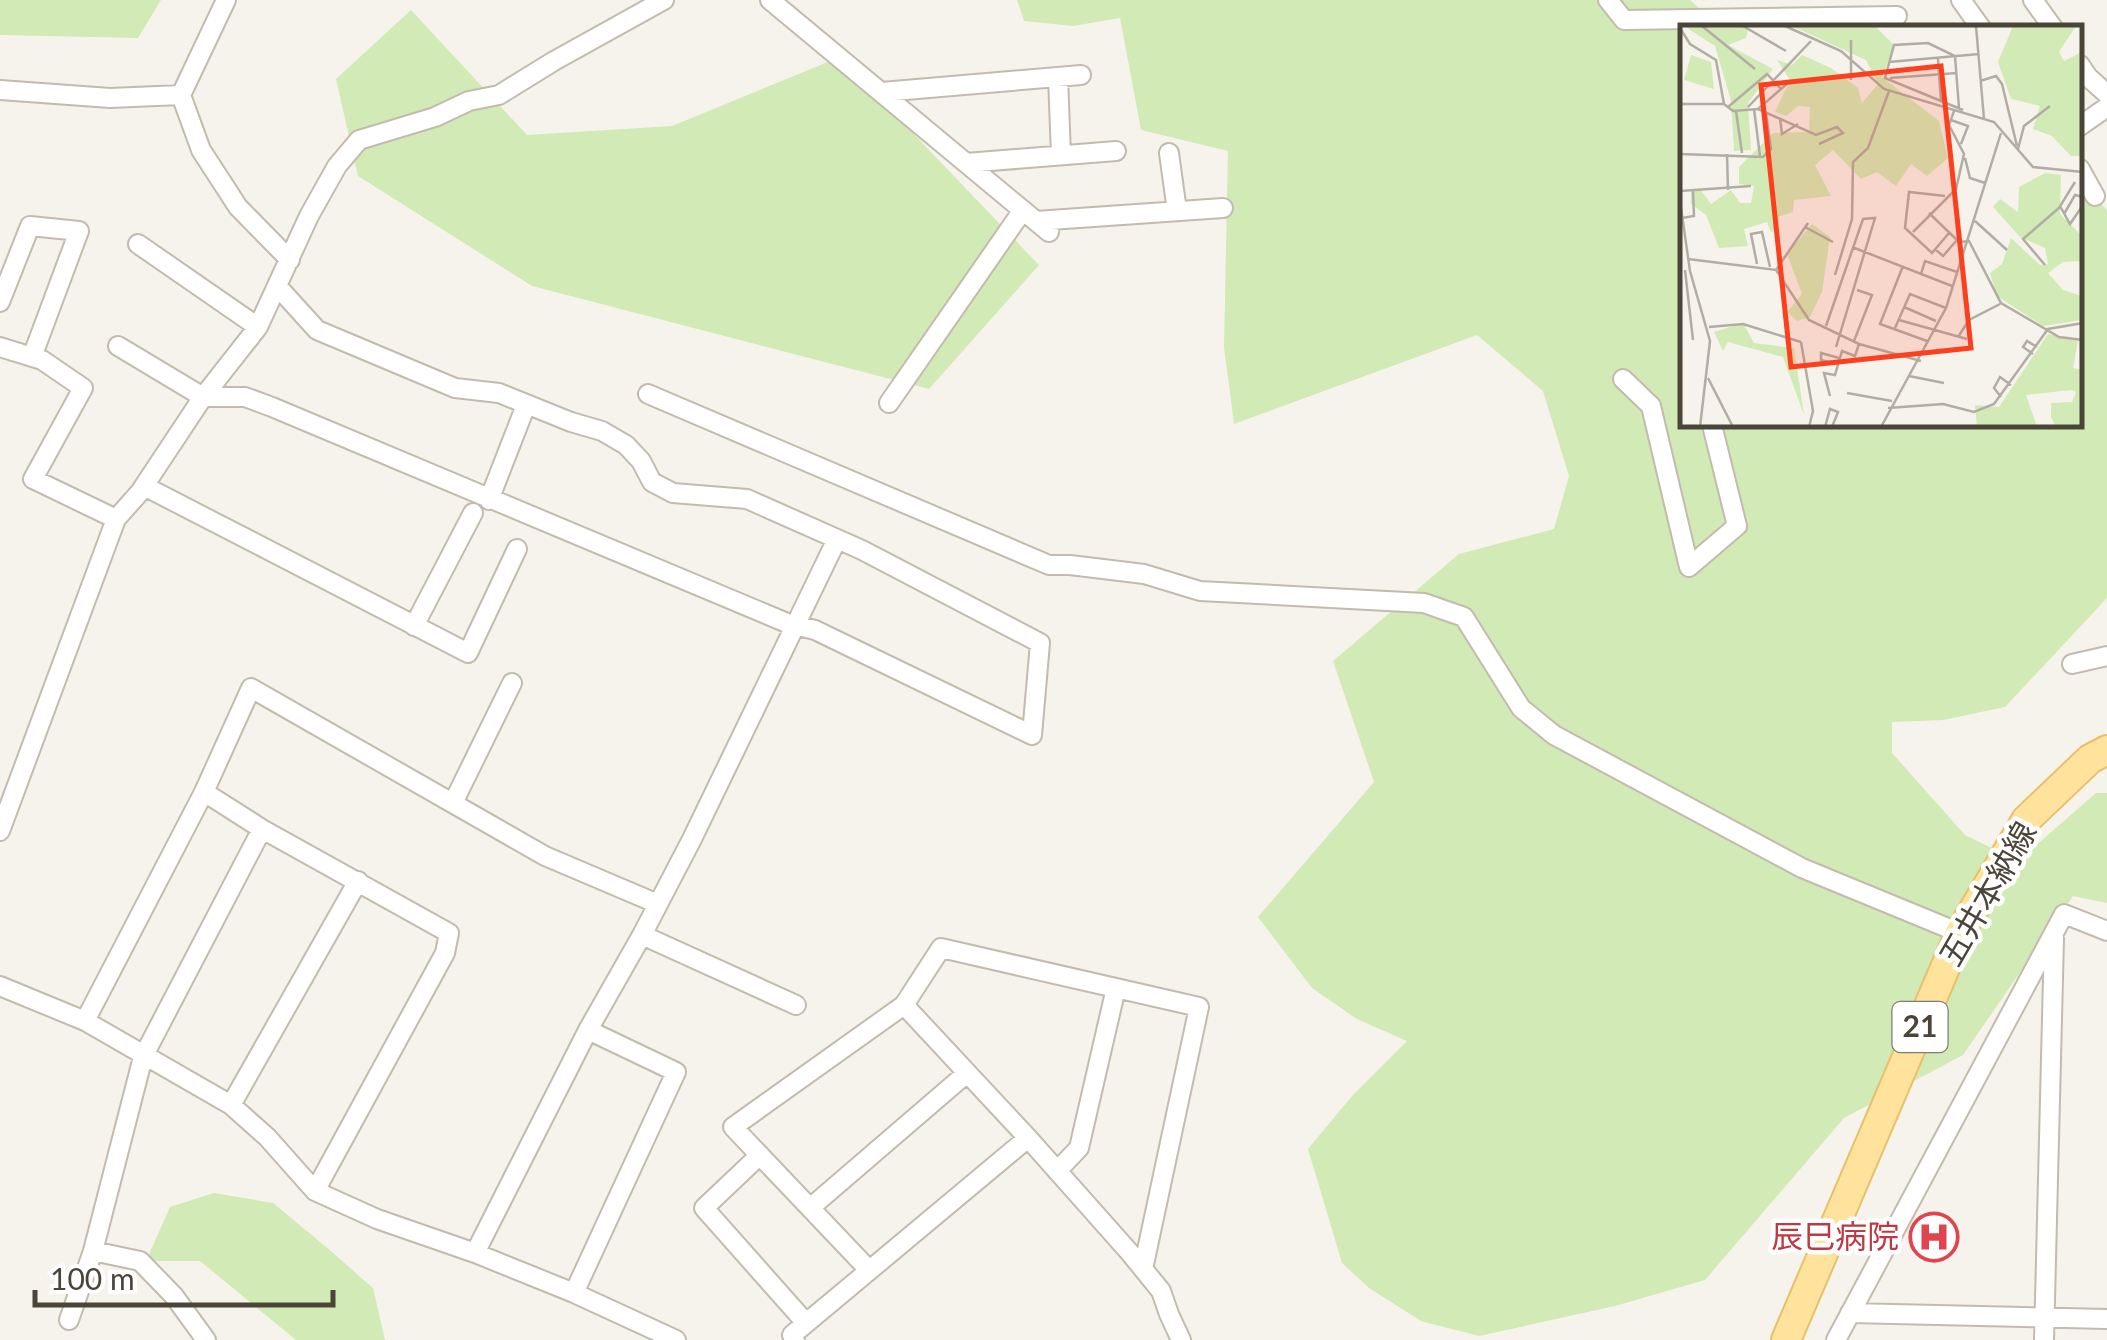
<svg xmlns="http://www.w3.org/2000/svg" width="2107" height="1340" font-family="Lato,'Noto Sans JP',sans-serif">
<rect width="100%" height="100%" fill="#f6f3ec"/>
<path fill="#d2eab5" d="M0,0H161L138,38L0,35Z
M1017,0H1690L1721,27L1682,28V425H2080V183L2107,210V598L2005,707L1943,720L1892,722V753L1965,835L2018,861L2096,793H2107V903L2073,896L1963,1055L1844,1118L1705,1280L1615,1306L1479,1336L1421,1321L1369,1288L1342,1263L1308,1149L1352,1096L1407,1041L1357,1019L1312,988L1258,917L1374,782L1333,661L1459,554L1554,529L1569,476L1543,391L1477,335L1234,424L1224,347L1228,151L1141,130L1120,18L1073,26L1024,21Z
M411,10L527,135L672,126L840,57L1039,265L929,389L532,286L358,176L336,79Z
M214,1193L273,1203L325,1246L373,1288L385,1340H296L200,1261H146L170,1207Z"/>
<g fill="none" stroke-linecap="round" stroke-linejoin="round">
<g stroke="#c2bbae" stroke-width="22">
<path id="street" d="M226,0L181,95L201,150L238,207L290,260
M770,0L1049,232
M1608,0L1624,20L1897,16
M1961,0L1981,28
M2033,0L2053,28
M2080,65L2088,77L2107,94
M1058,77L1061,155
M0,90L110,98L181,95
M882,92L1081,75
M2080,126L2107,107
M1169,153L1177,211
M966,163L1116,151
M2080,169L2095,196
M1036,221L1223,208
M138,244L258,327
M0,302L30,226L79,231L32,357
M118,346L203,397H245L272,407L787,623L815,630L1032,735L1040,643L862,550L747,499L673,493L652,482L641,461L626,445L602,431L571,422L499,393L455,388L317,330L278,287
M0,347L42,360L83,388L33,479L116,519
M1623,379L1651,406L1689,567L1737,526L1712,425
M648,394L1049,565H1070L1144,574L1200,591L1424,603L1464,617L1521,708L1554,735L1802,868L1960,933
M889,403L1023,210
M144,486L468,653L517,549
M489,500L526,405
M414,626L473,513
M2072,664L2107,656
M204,792L262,829L449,933L445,953L315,1191
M453,803L512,683
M0,831L116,519L140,492L203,397L258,327L309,216L337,166L359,140L435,117L469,101L499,95L554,61L664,0
M642,935L796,1005
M0,986L85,1021L231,1105L267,1137L315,1191L377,1219L475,1253L574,1293L676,1340
M904,1005L1028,1138L1131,1254L1161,1291L1169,1314L1181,1340
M85,1021L204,792L251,688L545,856L658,904
M231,1105L358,881
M760,1155L704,1208L806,1323
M1057,1171L1079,1148L1116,988
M810,1208L967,1073
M93,1251L140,1261L174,1296L206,1340
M475,1253L588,1030L642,935L692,839L837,539
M869,1270L733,1127L904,1005L941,948L1199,1007L1143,1269
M574,1293L676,1072L588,1030
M1850,1313L2107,1319
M69,1320L93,1251L143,1057L262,829
M795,1340L792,1335L1028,1138
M1836,1340L2064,914L2107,931
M2044,1340L2054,938"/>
</g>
<g stroke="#e6c16a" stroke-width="32">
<path id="primary" d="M1786,1340L1960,933L2026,820L2090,759L2107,750"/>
</g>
<use href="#street" stroke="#fff" stroke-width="18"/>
<use href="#primary" stroke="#ffe39c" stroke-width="28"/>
</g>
<defs>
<g id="hospital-ring" transform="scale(2.5)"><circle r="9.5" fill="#fff" stroke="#e0444e" stroke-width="1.5"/><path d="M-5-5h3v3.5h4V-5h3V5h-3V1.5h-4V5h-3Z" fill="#e0444e"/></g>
</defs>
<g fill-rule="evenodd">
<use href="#hospital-ring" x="1934" y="1237"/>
</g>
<g text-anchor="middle" stroke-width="9" stroke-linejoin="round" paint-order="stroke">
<rect fill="#fff" stroke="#817c74" stroke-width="2.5" x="1892.5" y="1002" width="55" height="50" rx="8"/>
<g font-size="30" font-weight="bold" fill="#4b4439">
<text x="1920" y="1037">21</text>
</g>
<g font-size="32" fill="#4b4439" stroke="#fff">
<text transform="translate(1988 894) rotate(-60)" y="11">五井本納線</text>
</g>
<g font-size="32" fill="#be3a42" stroke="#fff" text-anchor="end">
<text x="1899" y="1248">辰巳病院</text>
</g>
</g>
<g transform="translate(1680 25)">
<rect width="402" height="402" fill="#f6f3ec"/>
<path d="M4,1H69L66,13L48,20L93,44L68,78L71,125L54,126L51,76L35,21ZM112,1H195L214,20L202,52L259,96L268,133L247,151L231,139L216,161L197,147L181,154L153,125L135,140L151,171L114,175L113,187L98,192L100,205L91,207L87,197L64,204L68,221L39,223L26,190L11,179V165L20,164L31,179L51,165L60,178H71L74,161L59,159V142L93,108L129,107L130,82L118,81L106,91L95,87L110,55L97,35L112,40L122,30L151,43L178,63L182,78L198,59L186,35ZM333,1H396L379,27L384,36L402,27V131H391L372,111L353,104L360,81L331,74L318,37ZM11,30L31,37L34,64L4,55ZM365,148L381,150L380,189L402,211V236L383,237L368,248L383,265L402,271V295L363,301L317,271L310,248L322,239L331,213L360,240L368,239L365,223L340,212L313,182L320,174L338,187L339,162ZM132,199L150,212L142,267L130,292L117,296L107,287L122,269L107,229ZM63,298L74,318L114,323L124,390L103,332L48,317L43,326L34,307ZM368,309L398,316L393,343L402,345V402H376L371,392V378L392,377L396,367L391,365L346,370L357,402H297L295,380L319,382Z" fill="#d2eab5"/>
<path fill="none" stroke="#b2ada4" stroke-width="2.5" d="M22,1L75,44M63,1L106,26M105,1L161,26L204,64L314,97L353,142L403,147M296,1L304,94M0,3L10,19L36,35L44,79M258,34L261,76M209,37L299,29M210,53L277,48M171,55V15M300,56L316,51L322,59L337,121M0,79H44L53,86L78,84L136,110L157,102L163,108L139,119M48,82L87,49L101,64M68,82L131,16M279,83L275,31L248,18L214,20L205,53L283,85M74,84L80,131M78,84L108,58M56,86L62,128M100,93L102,109L118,99M271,95L288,101L281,119M338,124L344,101L370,81M0,129L83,132L91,124L86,88M47,129L48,165M285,133L290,153L305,158M0,166L71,161M265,171L229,167L225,203L252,228L269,208M0,176L10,246L30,316L20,402M380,181L390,199L403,180M249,188L279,217L289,216L321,278L379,312L403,315M384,189L395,170L403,172M2,193L14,191L13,166M295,196L327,225M125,202L153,217M233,207L276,164L284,129L269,100L274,86M172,222L272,261M255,224L263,231L277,215M8,234L96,245L128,198M77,239L71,209L82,207L90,242M365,240L343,214L379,183L395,157M223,241L200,299L247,316M5,245L13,315M96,245L129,295L179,319L241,336M241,249L245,236L277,247M155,250L172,194L173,137L188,123L209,66M224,282L256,296M219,295L287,314M146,301L183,194L195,193L156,322M29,302L63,299L121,317M215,303L230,269L266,283M278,312L289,295L320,279M174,316L192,270L177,265M121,317L133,386L129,402M353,329L343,322L347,316L357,322M157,339L141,335V328L159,333M229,351L264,358M28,353L53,402M167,368L212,376M150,371L144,348L155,350L162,326L175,331L179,319M321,372L314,363L320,352L331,360M208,383L263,379L294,387L314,379L368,304L403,298M145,402L150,384L158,387L152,402M201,402L266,283L321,108"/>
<path fill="#fc3f1d" fill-opacity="0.15" stroke="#fc3f1d" stroke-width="5" d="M261,41L291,323L111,342L81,60Z"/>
<rect width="402" height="402" fill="none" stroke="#4b4439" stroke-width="5"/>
</g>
<path d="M35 1290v15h298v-15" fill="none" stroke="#4b4439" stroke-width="5"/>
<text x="50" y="1290" font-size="30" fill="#4b4439" stroke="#ffffff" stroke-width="8" paint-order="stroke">100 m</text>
</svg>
